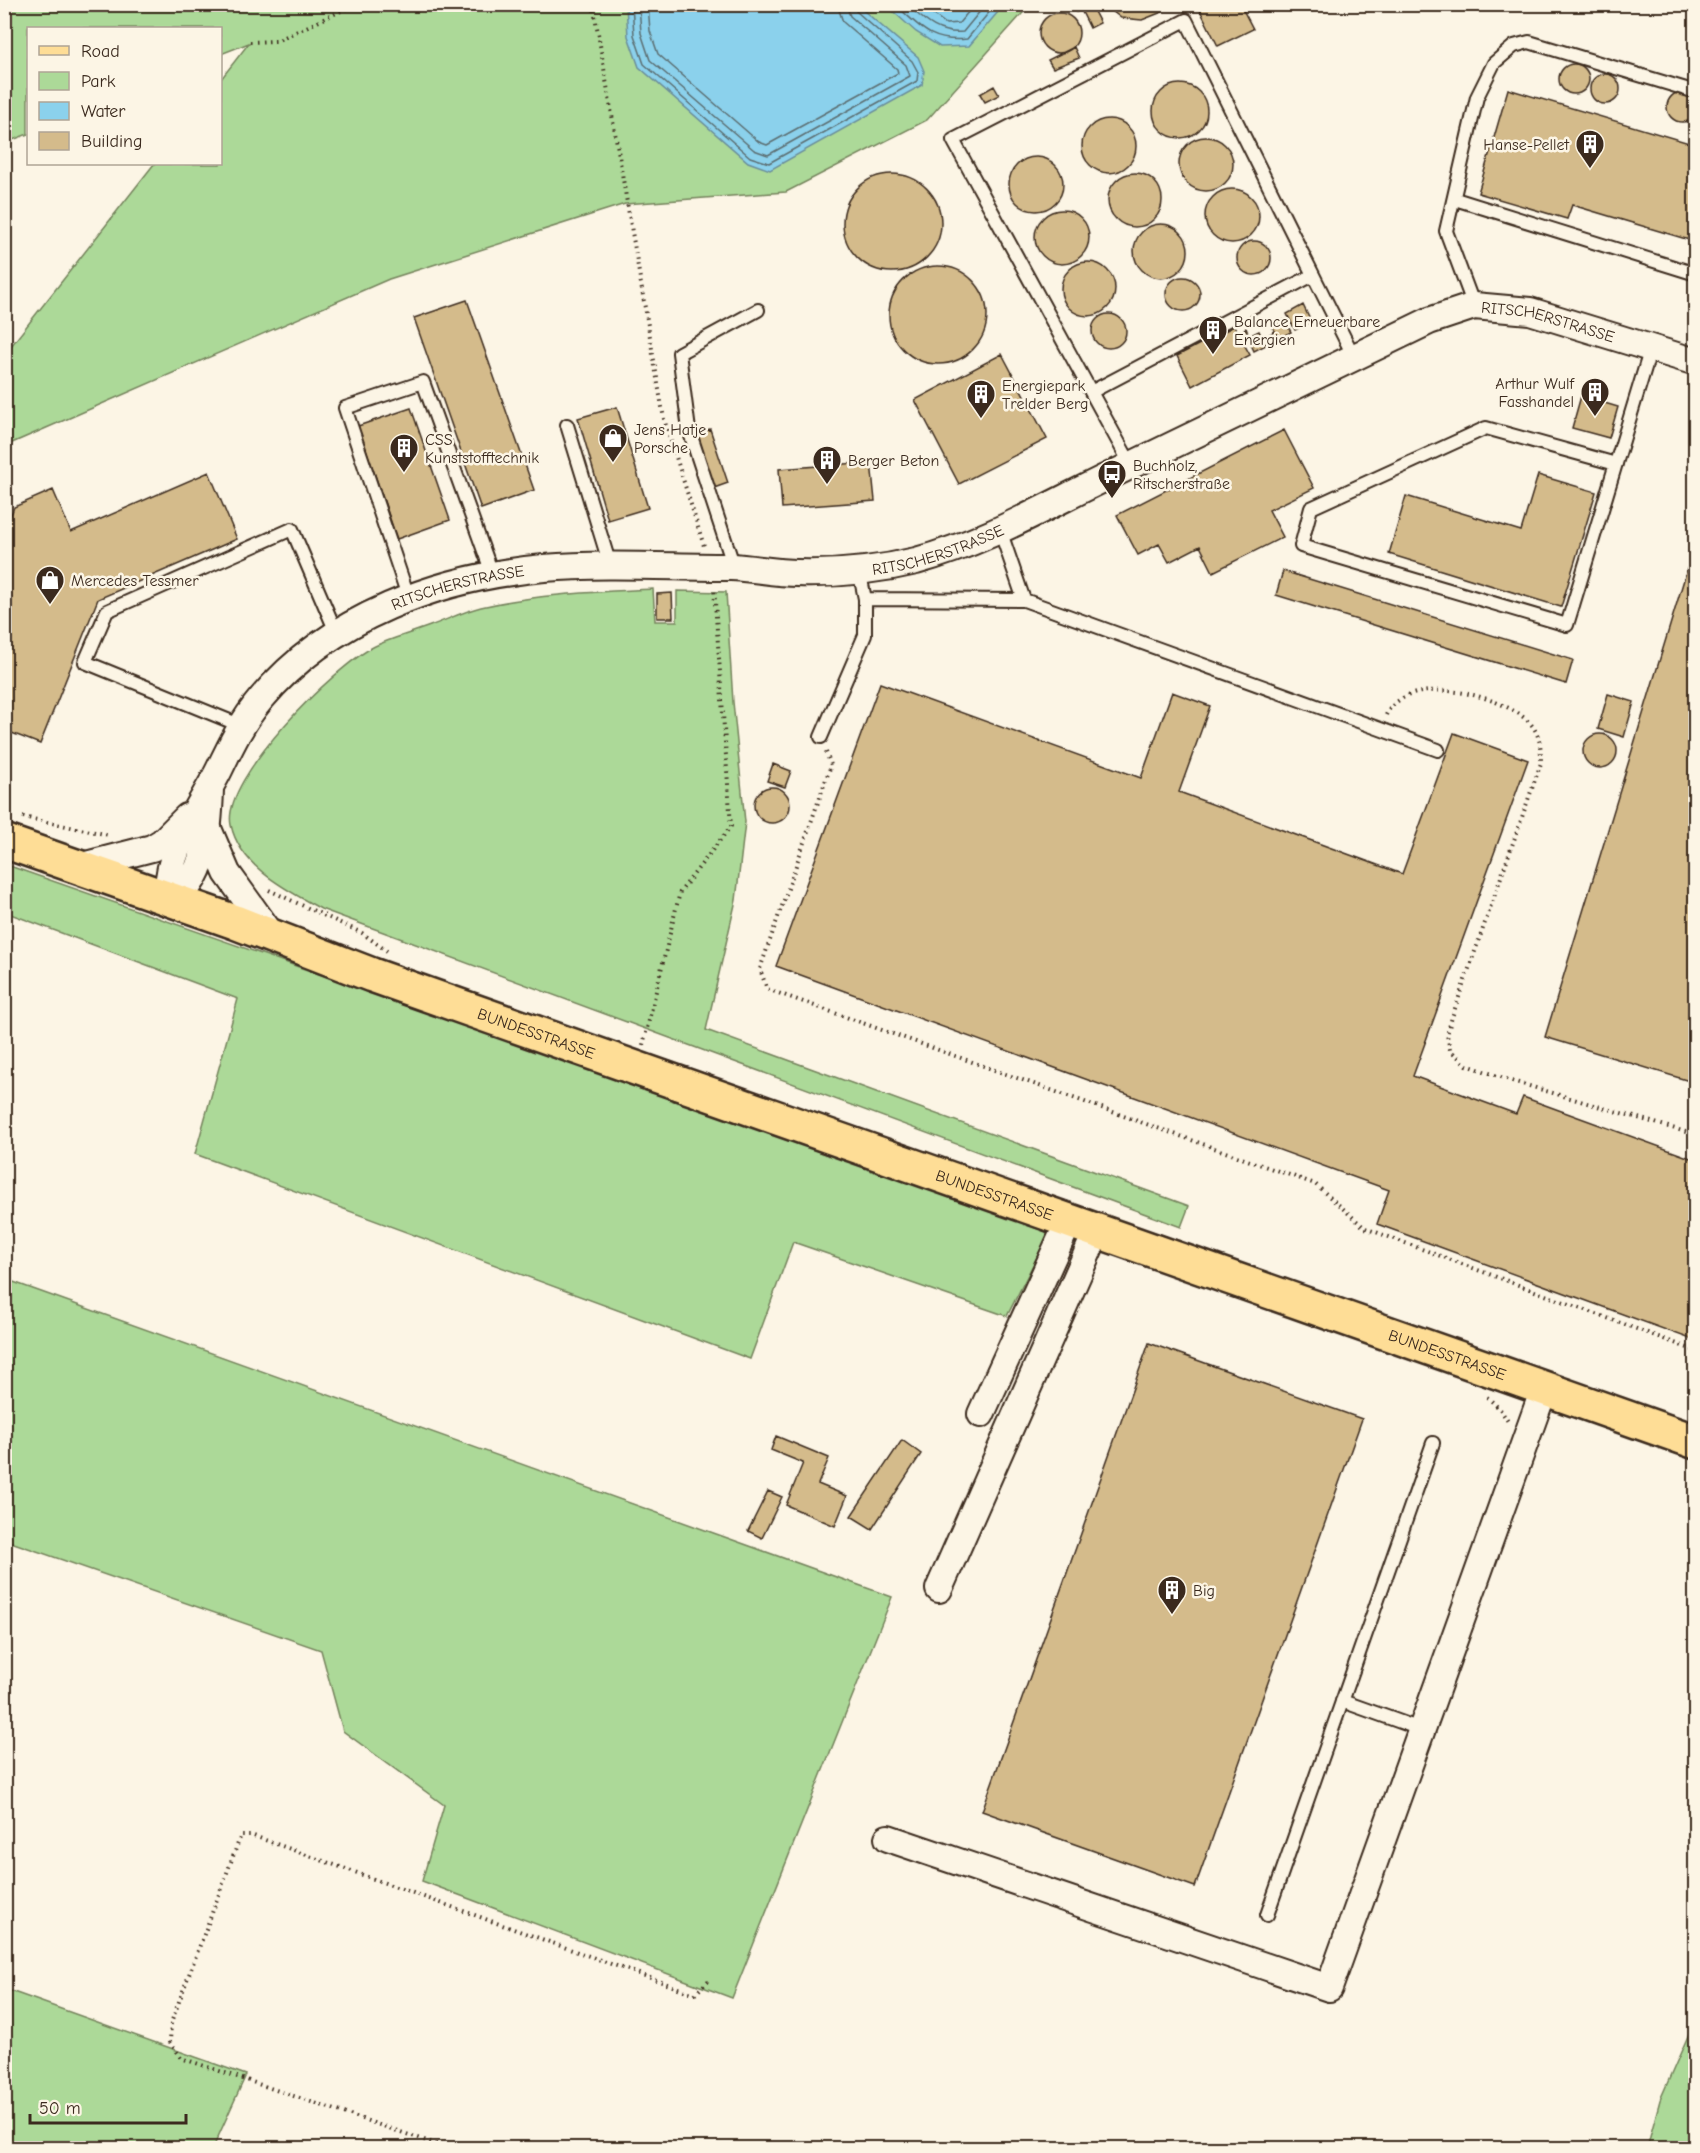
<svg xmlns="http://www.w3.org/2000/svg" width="1700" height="2153" font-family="'Comic Neue',sans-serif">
<rect width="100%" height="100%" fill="#fcf5e5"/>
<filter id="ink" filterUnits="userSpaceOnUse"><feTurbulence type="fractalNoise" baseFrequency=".0167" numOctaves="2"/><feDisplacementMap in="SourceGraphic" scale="12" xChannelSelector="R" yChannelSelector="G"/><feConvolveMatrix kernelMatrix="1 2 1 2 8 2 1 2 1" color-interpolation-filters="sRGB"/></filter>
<g filter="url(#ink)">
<path fill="#acd998" stroke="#74825b" stroke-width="1.5" d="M5,5H1030L927,120L786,192L625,204L389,279L5,446L4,355L154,164H220L221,79L249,43L221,54L220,28H28V134L5,143Z
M653,589L655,621H677V591L726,592L733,702L745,822L736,900L706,1030L1189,1206L1181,1227L321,909C287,890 240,867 231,825C221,779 335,666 375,646C392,638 412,633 430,626C447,620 464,611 481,607C537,594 596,592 653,589Z
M4,864L826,1151L1049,1233L1007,1316L793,1242L750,1359L195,1154L238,999L5,912Z
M5,1279L892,1597L732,1998L422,1881L444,1805L343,1731L321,1650L5,1540Z
M5,1989L246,2075L213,2148H5Z
M1695,2020V2148H1647L1660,2100Z"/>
<path fill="#8bd1ec" stroke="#6b8e9a" stroke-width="1.5" d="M626,5H857L918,57L924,71L922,85L770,170L748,162L639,67L628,36Z
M886,5H1004L969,46L940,47L916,32Z"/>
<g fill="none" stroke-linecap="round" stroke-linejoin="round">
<path stroke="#5b6d70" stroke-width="1.5" d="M632,4L634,35L644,64L750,157L769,163L917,81L918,72L912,61L856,11L854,4
M639,4L641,33L650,60L754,150L768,155L910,76L906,65L850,16L846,4
M648,4L650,31L658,54L759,142L767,145L898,73L897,69L843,22L837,4
M895,4C920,27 931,43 967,39L996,4
M906,4C924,20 938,35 963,32L986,4
M920,4L946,24L959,23L975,4"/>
</g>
<path fill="#d4bb8b" stroke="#3b2a1e" stroke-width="1.5" d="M1073,4H1090L1100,23L1090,28L1081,10L1076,12Z
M1103,4H1170L1162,12L1142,20L1121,18Z
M1197,4H1240L1253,29L1218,46Z
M1039 33a20 20 0 1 1 40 0a20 20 0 1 1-40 0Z
M1074,47L1079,58L1053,68L1048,60Z
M1559 79a15 15 0 1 1 30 0a15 15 0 1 1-30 0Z
M1590 89a15 15 0 1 1 30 0a15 15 0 1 1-30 0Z
M1153 111a27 27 0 1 1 54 0a27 27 0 1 1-54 0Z
M994,86L999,95L985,102L980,94Z
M1508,89L1696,145V242L1572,205L1567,219L1478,193Z
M1667 107a15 15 0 1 1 30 0a15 15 0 1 1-30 0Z
M1082 146a27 27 0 1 1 54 0a27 27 0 1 1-54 0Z
M1179 164a27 27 0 1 1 54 0a27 27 0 1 1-54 0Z
M1009 184a27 27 0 1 1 54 0a27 27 0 1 1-54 0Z
M1108 200a27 27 0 1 1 54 0a27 27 0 1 1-54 0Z
M843 223a49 49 0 1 1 98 0a49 49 0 1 1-98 0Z
M1205 216a27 27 0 1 1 54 0a27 27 0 1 1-54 0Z
M1035 237a27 27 0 1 1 54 0a27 27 0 1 1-54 0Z
M1134 251a27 27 0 1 1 54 0a27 27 0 1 1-54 0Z
M1237 258a17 17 0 1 1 34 0a17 17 0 1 1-34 0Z
M1061 289a27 27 0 1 1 54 0a27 27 0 1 1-54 0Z
M889 315a49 49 0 1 1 98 0a49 49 0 1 1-98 0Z
M1166 294a17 17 0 1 1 34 0a17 17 0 1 1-34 0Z
M467,300L534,490L481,509L414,318Z
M1303,305L1311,322L1295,330L1287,314Z
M1092 331a17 17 0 1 1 34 0a17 17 0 1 1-34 0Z
M1284,320L1291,332L1274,341L1270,334L1275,331L1272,326Z
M1234,326L1250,355L1192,386L1177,356Z
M1246,328L1249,336L1259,331L1266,345L1254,351L1244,329Z
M1002,354L1047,439L959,484L915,400Z
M1581,396L1618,407L1609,438L1572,428Z
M617,407L648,508L608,520L578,418Z
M411,408L450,520L397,539L358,426Z
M710,429L728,483L714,488L696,434Z
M1284,430L1314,488L1269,510L1283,537L1213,572L1200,546L1169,562L1159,544L1138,555L1117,515Z
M871,462L875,501L782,508L779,469Z
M209,472L237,539L98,599L40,744L4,730V624L8,614L4,613V532L14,507L53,490L71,532Z
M1538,475L1596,492L1561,607L1389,554L1406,496L1521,531Z
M1696,540V1083L1545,1037Z
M1283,571L1573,660L1566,684L1276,595Z
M672,593L673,618H657V594Z
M880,683L1141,778L1172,692L1210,706L1179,792L1402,874L1454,733L1528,760L1413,1076L1516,1114L1523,1097L1696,1160V1341L1377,1224L1389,1190L776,966Z
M1608,694L1634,702L1624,737L1598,729Z
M1583 751a17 17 0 1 1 34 0a17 17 0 1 1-34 0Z
M773,764L791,771L785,787L767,781Z
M754 805a18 18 0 1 1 36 0a18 18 0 1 1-36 0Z
M1149,1343L1362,1419L1195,1887L982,1811Z
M776,1436L829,1458L818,1484L847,1496L835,1526L786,1505L803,1463L771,1450Z
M902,1440L921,1454L872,1529L851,1516Z
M768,1491L782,1497L762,1538L748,1531Z"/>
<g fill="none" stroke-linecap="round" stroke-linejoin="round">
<g stroke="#3b2a1e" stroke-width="16">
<path id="lane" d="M1455,199L1696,274
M1474,306L1446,231L1477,97L1494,63L1514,46L1529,42L1696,92
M1091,392L1313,275
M567,425L610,565
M1616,464L1486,428L1311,508L1301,546L1567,625L1651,348
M1131,465L953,140L1186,20L1354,357
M1000,530L1024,600
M734,567L689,430L679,353L758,310
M409,599L345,408L423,382L493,576
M865,599L1024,600L1438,750
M242,726L85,662L107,611L292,529L336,632
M821,737L865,635V599L859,570
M1342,1701L1423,1730
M1267,1915L1433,1443"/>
</g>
<g stroke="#3b2a1e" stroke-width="30">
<g id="street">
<path id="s1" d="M210,789C209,822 207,885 170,899C160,859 202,805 219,770C231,745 243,720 261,699C329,617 440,577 544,568C606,563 669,567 731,567C753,568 775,573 797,573C836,574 879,570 916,561C983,543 1045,507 1107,477C1214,425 1322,373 1429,321L1474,306L1530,311L1696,362"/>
<path d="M209,831L227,873L273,937"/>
<path d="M78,867L152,848L162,842L187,817"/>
<path d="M981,1414L1069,1221"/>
<path d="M939,1589L1097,1231"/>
<path d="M888,1838L1329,1988L1544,1389"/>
</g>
</g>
<g stroke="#3b2a1e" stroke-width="38">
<g id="primary">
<path id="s2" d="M4,841L235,922L372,975L1696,1442"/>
</g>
</g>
<path stroke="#3b2a1e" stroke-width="4" stroke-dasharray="1.5 4.5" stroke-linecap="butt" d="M593,4L664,419L704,546
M250,42L276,41L356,4
M1386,715C1407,670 1511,695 1534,728C1541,740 1541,750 1541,763L1452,1017L1447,1035L1450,1050L1467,1065L1512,1081L1696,1135
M826,752L831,765L760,969L767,989L1315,1184L1365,1228L1696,1351
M23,817L109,835
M269,890L362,933L387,951
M643,1045L680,892L731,826L714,588
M1487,1397L1500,1409L1509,1423
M448,2148L181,2058L170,2042L171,2023L241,1835H251L695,1994L711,1978"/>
<use href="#lane" stroke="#fcf5e5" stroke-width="12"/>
<use href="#street" stroke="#fcf5e5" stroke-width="26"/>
<use href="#primary" stroke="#fedd96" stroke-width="33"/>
</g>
</g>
<defs>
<g id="building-pin" transform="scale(1.5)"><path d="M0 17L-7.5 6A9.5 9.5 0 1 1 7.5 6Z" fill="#3b2a1e" stroke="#fcf5e5"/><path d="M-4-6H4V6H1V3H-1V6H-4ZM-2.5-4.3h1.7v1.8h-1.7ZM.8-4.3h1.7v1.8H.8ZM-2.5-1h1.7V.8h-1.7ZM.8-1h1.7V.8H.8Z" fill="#fff"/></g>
<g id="shop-pin" transform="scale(1.5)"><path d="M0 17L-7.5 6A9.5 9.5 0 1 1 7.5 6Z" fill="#3b2a1e" stroke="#fcf5e5"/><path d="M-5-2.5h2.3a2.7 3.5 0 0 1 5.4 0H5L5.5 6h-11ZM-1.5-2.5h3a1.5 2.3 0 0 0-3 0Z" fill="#fff"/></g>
<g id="bus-pin" transform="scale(1.5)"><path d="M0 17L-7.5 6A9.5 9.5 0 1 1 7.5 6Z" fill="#3b2a1e" stroke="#fcf5e5"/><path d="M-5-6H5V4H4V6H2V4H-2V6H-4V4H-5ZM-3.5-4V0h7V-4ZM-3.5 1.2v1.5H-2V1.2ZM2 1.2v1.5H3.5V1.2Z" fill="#fff"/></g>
</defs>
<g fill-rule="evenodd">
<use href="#building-pin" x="1590" y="144"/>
<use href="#building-pin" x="1213" y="330"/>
<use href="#building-pin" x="1595" y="392"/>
<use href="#building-pin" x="981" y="394"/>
<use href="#shop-pin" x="613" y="438"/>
<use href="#building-pin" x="404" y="448"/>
<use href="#building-pin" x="827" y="460"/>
<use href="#bus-pin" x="1112" y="474"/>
<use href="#shop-pin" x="50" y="580"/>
<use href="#building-pin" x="1172" y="1590"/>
</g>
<g text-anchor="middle" stroke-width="5" stroke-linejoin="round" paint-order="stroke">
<g font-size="16" fill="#3b2a1e" stroke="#fcf5e5" text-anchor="start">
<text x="1569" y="150" text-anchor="end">Hanse-Pellet</text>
<text x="1234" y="327">Balance Erneuerbare<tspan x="1234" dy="18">Energien</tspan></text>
<text x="1574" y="389" text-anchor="end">Arthur Wulf<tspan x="1574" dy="18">Fasshandel</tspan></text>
<text x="1002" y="391">Energiepark<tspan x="1002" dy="18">Trelder Berg</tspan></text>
<text x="634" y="435">Jens Hatje<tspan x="634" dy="18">Porsche</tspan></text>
<text x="425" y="445">CSS<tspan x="425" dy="18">Kunststofftechnik</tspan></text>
<text x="848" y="466">Berger Beton</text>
<text x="1133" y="471">Buchholz,<tspan x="1133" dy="18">Ritscherstraße</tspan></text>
<text x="71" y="586">Mercedes Tessmer</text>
<text x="1193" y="1596">Big</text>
</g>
<g font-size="16" fill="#3b2a1e" stroke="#fcf5e5">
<text dy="6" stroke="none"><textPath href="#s1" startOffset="1730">RITSCHERSTRASSE</textPath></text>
<text dy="6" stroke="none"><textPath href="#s1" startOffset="1064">RITSCHERSTRASSE</textPath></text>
<text dy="6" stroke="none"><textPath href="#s1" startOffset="578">RITSCHERSTRASSE</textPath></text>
<text dy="6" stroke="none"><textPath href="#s2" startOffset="566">BUNDESSTRASSE</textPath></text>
<text dy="6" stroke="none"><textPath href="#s2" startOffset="1052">BUNDESSTRASSE</textPath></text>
<text dy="6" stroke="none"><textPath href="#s2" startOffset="1532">BUNDESSTRASSE</textPath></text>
</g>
</g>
<rect width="1700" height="2153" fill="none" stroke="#fcf5e5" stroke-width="24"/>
<rect x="12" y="12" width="1676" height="2129" fill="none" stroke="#3b2a1e" stroke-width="2" filter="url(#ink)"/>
<rect x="27" y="27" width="195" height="138" fill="#fcf5e5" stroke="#afa495" stroke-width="1.5"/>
<rect x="39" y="46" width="30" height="9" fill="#fedd96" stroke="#afa495" stroke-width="1.5"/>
<text x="81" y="57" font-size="18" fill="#3b2a1e">Road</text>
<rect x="39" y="72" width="30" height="18" fill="#acd998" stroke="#afa495" stroke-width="1.5"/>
<text x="81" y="87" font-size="18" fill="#3b2a1e">Park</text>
<rect x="39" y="102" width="30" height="18" fill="#8bd1ec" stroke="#afa495" stroke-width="1.5"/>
<text x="81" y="117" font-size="18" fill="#3b2a1e">Water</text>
<rect x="39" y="132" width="30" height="18" fill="#d4bb8b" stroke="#afa495" stroke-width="1.5"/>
<text x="81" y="147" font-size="18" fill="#3b2a1e">Building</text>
<path d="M30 2114v9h156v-9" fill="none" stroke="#3b2a1e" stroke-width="3"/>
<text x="39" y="2114" font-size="18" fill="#3b2a1e" stroke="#fcf5e5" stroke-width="4.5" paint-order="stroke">50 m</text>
</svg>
